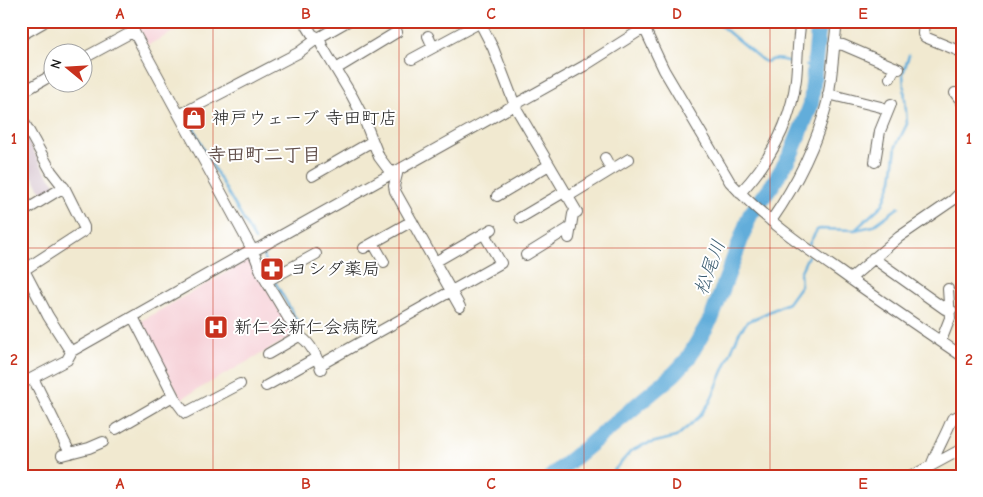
<svg xmlns="http://www.w3.org/2000/svg" width="983" height="497" font-family="'Comic Neue','Klee One',sans-serif">
<rect width="100%" height="100%" fill="#fff"/>
<filter id="ink" filterUnits="userSpaceOnUse"><feTurbulence type="fractalNoise" baseFrequency=".02" numOctaves="2"/><feDisplacementMap in="SourceGraphic" scale="10" xChannelSelector="R" yChannelSelector="G"/><feConvolveMatrix kernelMatrix="1 2 1 2 8 2 1 2 1" color-interpolation-filters="sRGB"/></filter>
<filter id="wash" filterUnits="userSpaceOnUse"><feTurbulence type="fractalNoise" baseFrequency=".0096" numOctaves="4" result="noise"/><feDisplacementMap in="SourceGraphic" scale="20" xChannelSelector="R" yChannelSelector="G"/><feGaussianBlur stdDeviation="1.12" result="paint"/><feColorMatrix in="noise" values="0 0 0 0 0 0 0 0 0 0 0 0 0 0 0 0 0 1.4 0 .05"/><feComposite in="paint" operator="in"/></filter>
<g filter="url(#wash)">
<rect width="100%" height="100%" fill="#f1e9d0"/>
<path fill="#f6cfd6" d="M135,21H194L148,45Z
M250,259L292,333L291,337L181,399L141,321Z"/>
<path fill="#d1bdc9" d="M21,128L44,170L58,188L44,196L21,157Z"/>
<g fill="none" stroke-linecap="round" stroke-linejoin="round">
<path stroke="#62adda" stroke-width="2.5" d="M715,21L762,60L766,62C774,57 782,60 791,62
M806,66L814,68
M188,114L203,149L255,240
M855,230L883,204L892,180L896,146L907,124L903,74L909,55
M809,244L817,230L820,229L855,230L873,226L899,207
M267,248L263,256L271,275
M274,280L300,326
M609,476L631,451L643,445L676,437L699,417L710,402L739,333L747,322L788,303L801,285L800,273L808,256"/>
<path stroke="#62adda" stroke-width="16" d="M552,476L674,374L687,360L712,317L750,215L773,184L791,154L805,120L811,104L819,21"/>
</g>
</g>
<g filter="url(#ink)">
<g fill="none" stroke-linecap="round" stroke-linejoin="round">
<g stroke="#67645b" stroke-width="12">
<path id="street" d="M128,21L253,251L262,274L299,336C311,342 317,357 321,369
M304,21L312,34L320,39L322,46L352,96L364,119L379,157L388,169L397,174L394,186L395,191L460,307
M479,21L493,48L516,108L577,212L573,214L569,238
M641,21L664,70L730,182C762,217 800,244 839,271C879,300 921,328 962,356
M924,21L923,34L925,37L959,51L962,49
M428,36L433,47
M834,44L843,45L899,69
M82,59L134,31
M412,59L479,23
M336,69L397,32
M890,78L895,67
M21,93L52,75
M955,93L962,102
M828,94L881,107L888,111
M179,114L185,112L298,53L318,38L348,21
M21,117L51,171L65,189L84,227V231L24,270L48,316L69,349L72,351
M605,158L611,169
M875,162L880,131L891,104
M312,176L371,142
M740,193C770,161 791,123 796,79C798,60 797,41 801,21
M497,196L549,165
M567,197L629,159
M21,213L64,187
M520,218L564,192
M771,221C796,185 816,146 827,103C832,79 833,54 836,30L838,21
M373,243L384,262
M364,248L412,221
M526,255L571,227
M873,258L945,309L951,310
M435,262L492,229
M850,279L899,237L953,200L962,191
M267,281L316,254
M133,317L176,401L185,413L240,384
M941,341L950,318L948,289
M268,354L299,336
M320,365L501,263L484,234
M33,378L70,453
M21,384L67,360L72,351L247,252L259,248L584,66L644,28
M266,386L316,358
M116,429L173,396
M62,455L89,448L103,442
M931,466C937,449 946,435 952,419L962,414
M912,476L962,449"/>
</g>
<g stroke="#67645b" stroke-width="16">
<path id="secondary" d="M21,33L42,21"/>
</g>
<use href="#street" stroke="#fff" stroke-width="10"/>
<use href="#secondary" stroke="#fff" stroke-width="14"/>
</g>
</g>
<path fill="none" stroke="#c8321e" stroke-width="1" stroke-opacity="0.55" d="M213,21V476M399,21V476M584,21V476M770,21V476M21,248H962"/>
<defs>
<g id="shop-square" transform="scale(1.25)"><rect x="-9" y="-9" width="18" height="18" rx="4" fill="#c8321e" stroke="#fff"/><path d="M-5-2.5h2.3a2.7 3.5 0 0 1 5.4 0H5L5.5 6h-11ZM-1.5-2.5h3a1.5 2.3 0 0 0-3 0Z" fill="#fff"/></g>
<g id="pharmacy-square" transform="scale(1.25)"><rect x="-9" y="-9" width="18" height="18" rx="4" fill="#c8321e" stroke="#fff"/><path d="M-2-6h4v4h4v4h-4v4h-4v-4h-4v-4h4Z" fill="#fff"/></g>
<g id="hospital-square" transform="scale(1.25)"><rect x="-9" y="-9" width="18" height="18" rx="4" fill="#c8321e" stroke="#fff"/><path d="M-5-5h3v3.5h4V-5h3V5h-3V1.5h-4V5h-3Z" fill="#fff"/></g>
</defs>
<g fill-rule="evenodd">
<use href="#shop-square" x="194" y="118"/>
<use href="#pharmacy-square" x="272" y="269"/>
<use href="#hospital-square" x="216" y="327"/>
</g>
<g text-anchor="middle" stroke-width="4" stroke-linejoin="round" paint-order="stroke">
<g font-size="18" fill="#1c1c1c" stroke="#fff" text-anchor="start">
<text x="212" y="124">神戸ウェーブ 寺田町店</text>
<text x="290" y="275">ヨシダ薬局</text>
<text x="234" y="333">新仁会新仁会病院</text>
</g>
<g font-size="19" font-weight="bold" fill="#62504b" stroke="#fff">
<text x="264" y="161">寺田町二丁目</text>
</g>
<g font-size="19" font-style="italic" fill="#3c5d71" stroke="#fff">
<text transform="translate(709 267) rotate(-70)" y="7">松尾川</text>
</g>
</g>
<rect width="983" height="497" fill="none" stroke="#fff" stroke-width="55"/>
<g transform="translate(68 68) rotate(288)"><circle r="24" fill="#ffffff" stroke="#a4a4a4"/>
<path d="M0-4L9 19L0 12L-9 19Z" fill="#c8321e"/>
<text y="-8" font-size="14" font-weight="bold" text-anchor="middle" fill="#1c1c1c">N</text>
</g>
<rect x="28" y="28" width="928" height="442" fill="none" stroke="#c8321e" stroke-width="2"/>
<g font-size="16" text-anchor="middle" font-weight="bold" fill="#c8321e">
<text x="120" y="19">A</text>
<text x="306" y="19">B</text>
<text x="491" y="19">C</text>
<text x="677" y="19">D</text>
<text x="863" y="19">E</text>
<text x="14" y="144">1</text>
<text x="969" y="144">1</text>
<text x="14" y="365">2</text>
<text x="969" y="365">2</text>
<text x="120" y="489">A</text>
<text x="306" y="489">B</text>
<text x="491" y="489">C</text>
<text x="677" y="489">D</text>
<text x="863" y="489">E</text>
</g>
</svg>
